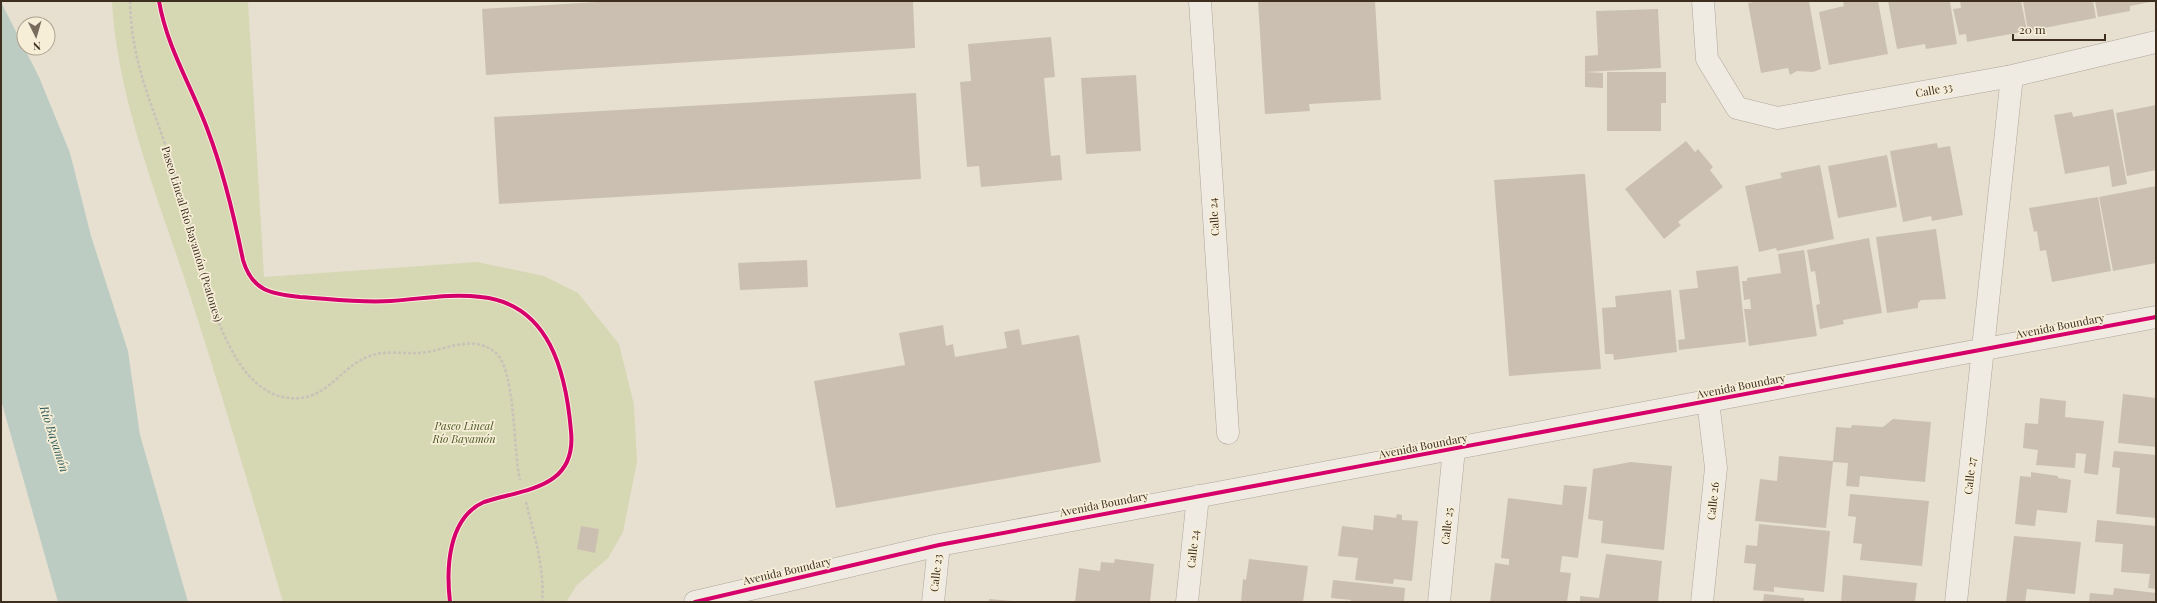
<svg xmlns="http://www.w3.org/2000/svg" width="2157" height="603" font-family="'Playfair Display',serif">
<rect width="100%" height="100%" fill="#e7e0d1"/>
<path fill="#d6d7b3" d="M112,1H248L264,277L477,262L544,276L578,293L619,344L634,405L637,462L623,532L608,558L577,585L566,602H283C252,496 221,391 187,286C157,195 117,97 112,1Z"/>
<path fill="#bcccc2" d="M1,2L39,77L70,153L91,236L128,351L140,435L188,602H58L1,400Z"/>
<path fill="#cbbfb2" d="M613,1H913L915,48L486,75L482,9Z
M1258,1H1375L1381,100L1309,104L1310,111L1265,114Z
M1760,1H1809L1821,69L1813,72L1797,71L1790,75L1788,68L1761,73L1748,3Z
M1843,1H1878L1888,54L1829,65L1819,12L1844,6Z
M1888,1H1953L1950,2L1957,44L1926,49L1925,44L1897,49Z
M1960,1H2021L2027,31L1967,42L1966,34L1959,35L1953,9L1961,8Z
M2023,1H2093L2096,18L2028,31Z
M2095,1H2150V2L2130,6V11L2098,17Z
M1658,9L1661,68L1585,72V56L1598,55L1596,11Z
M1051,37L1055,77L1044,78L1051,156L1060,155L1062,180L981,187L979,166L967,167L960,82L971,81L968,44Z
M1585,72L1603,73V88L1585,87Z
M1607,72H1666V103H1661V131H1607Z
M1136,75L1141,151L1086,154L1081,78Z
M916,93L921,179L499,204L494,117Z
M2156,105V170L2127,176L2116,113Z
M2113,109L2127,184L2112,187L2109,166L2065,174L2054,115L2072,112L2073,117Z
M1686,141L1695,152L1698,149L1713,167L1710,170L1723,187L1678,222L1681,225L1664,239L1625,189Z
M1937,143L1938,148L1950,146L1963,215L1932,221L1931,216L1903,222L1890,151Z
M1887,155L1897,207L1838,218L1828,166Z
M1820,165L1834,239L1777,251L1776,248L1759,252L1745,186L1782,178L1780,173Z
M1581,174H1585L1601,369L1509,376L1494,180Z
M2156,186V263L2113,271L2099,197Z
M2098,197L2111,271L2052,282L2046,250L2040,251L2037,231L2034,232L2029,208Z
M1936,229L1946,299L1921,300L1918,303V308L1887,313L1876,237Z
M1869,238L1882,313L1843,320L1844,324L1820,329L1816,305L1820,304L1815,271L1811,272L1807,250Z
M1804,250L1817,336L1749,346L1744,309H1751L1750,299L1744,300L1742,281H1747V278L1781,273L1778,254Z
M807,260L808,287L740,290L738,263Z
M1738,266L1746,342L1679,350L1678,340L1685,339L1679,290L1698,288L1696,271Z
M1671,290L1677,352L1614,360L1613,354H1605L1602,308L1616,307L1615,296Z
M943,325L946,346L953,344L955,357L1007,348L1004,332L1019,329L1022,345L1079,335L1101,462L836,508L814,381L905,365L899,333Z
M2123,394L2156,398V447L2118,443Z
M2040,398L2066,401L2065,417L2104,421L2098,475L2084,473L2086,454L2076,453L2075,468L2036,465L2038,450L2023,448L2025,423L2038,424Z
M1893,419L1931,422L1925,482L1860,476L1859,487L1846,486L1848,463L1833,462L1826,528L1755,521L1760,479L1777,481L1779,456L1833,461L1836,427L1851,428L1852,425L1883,427Z
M2114,451L2156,455V518L2116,514L2120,468L2112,467Z
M1631,462L1672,466L1664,550L1601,543L1603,521L1588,519L1593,469Z
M2031,472L2058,476V478L2071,480L2067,513L2037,510L2035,526L2015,524L2020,476L2031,477Z
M1564,485L1587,487L1578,558L1562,556L1560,572L1571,573L1567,602H1490L1495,563L1509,565V559L1501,558L1508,498L1562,505Z
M1850,494L1929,501L1922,566L1860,560L1862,544L1853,543L1856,517L1848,516Z
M1397,514L1402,515V520L1418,521L1412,581L1394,579L1393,584L1355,580L1358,558L1338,556L1342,526L1373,530L1374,515L1396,518Z
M2097,520L2156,526V589L2148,588L2150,574L2121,572L2123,544L2095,542Z
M1759,524L1830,531L1824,592L1774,587V592L1753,590L1756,564L1744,563L1746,545L1757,546Z
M581,526L599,529L595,553L577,549Z
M2014,536L2081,542L2075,594L2027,589L2025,602H2006Z
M1606,554L1662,561L1658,602H1580V596L1599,598Z
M1115,559L1154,564L1150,602H1075L1079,568L1100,571L1101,562L1114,563Z
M1249,559L1308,566L1303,602H1241L1243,579L1246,580Z
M1843,575L1917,583L1915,602H1841Z
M1333,580L1405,588L1404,602H1351V600L1331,598Z
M2114,588L2156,593V602H2089L2090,593L2113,595Z
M1764,594L1804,598V602H1763Z
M989,599L1012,601V602H989Z"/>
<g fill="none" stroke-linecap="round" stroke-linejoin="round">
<g stroke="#ada599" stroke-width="23">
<path id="street" d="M1200,1L1228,433
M1703,1L1707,59L1737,108L1778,118L2012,76L2156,42
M695,602L939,545L2156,317
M933,602L939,545
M1187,602L1198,496
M1439,602L1454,449
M1702,602L1716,468L1708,401
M1956,602L2012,76"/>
</g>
<path stroke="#c8c2b9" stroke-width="2.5" stroke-dasharray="3 2" stroke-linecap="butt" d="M130,1C131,65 155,111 174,170C193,230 202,294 231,349C242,370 259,392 283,397C326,406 339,366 370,356C385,350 402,354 418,353C444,352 470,333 495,352C516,369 513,451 520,480
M526,502C534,536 545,567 542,602"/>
<use href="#street" stroke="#efebe3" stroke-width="22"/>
<g stroke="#f7eed8" stroke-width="6">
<path id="cycleway" d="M159,1C167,48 192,87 208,131C224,173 234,216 243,260C252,291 271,294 300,297C331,299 359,303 391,301C421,299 450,293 481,297C550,304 566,373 571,431C577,489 524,489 484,502C448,518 446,568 450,602
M695,602L939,545L2156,317"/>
</g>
<use href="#cycleway" stroke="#d6006c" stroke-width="4"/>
</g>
<g text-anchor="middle" stroke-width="3.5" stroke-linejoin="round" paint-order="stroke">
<g font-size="11" fill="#3d2e20" stroke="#f7eed8">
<text transform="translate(1934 90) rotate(-10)" y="4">Calle 33</text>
<text transform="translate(1214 217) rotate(-94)" y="4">Calle 24</text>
<text transform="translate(192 234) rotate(73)" y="4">Paseo Lineal Río Bayamón (Peatones)</text>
<text transform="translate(2060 326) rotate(-11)" y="4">Avenida Boundary</text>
<text transform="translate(1741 386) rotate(-11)" y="4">Avenida Boundary</text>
<text transform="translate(1423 446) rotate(-11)" y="4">Avenida Boundary</text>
<text transform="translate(1970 476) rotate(-84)" y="4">Calle 27</text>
<text transform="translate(1713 501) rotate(-84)" y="4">Calle 26</text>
<text transform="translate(1104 504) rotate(-11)" y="4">Avenida Boundary</text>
<text transform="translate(1447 526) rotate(-84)" y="4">Calle 25</text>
<text transform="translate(1193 549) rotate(-84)" y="4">Calle 24</text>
<text transform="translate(787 571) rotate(-13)" y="4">Avenida Boundary</text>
<text transform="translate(936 573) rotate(-84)" y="4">Calle 23</text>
</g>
<g font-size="11" font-style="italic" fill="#4d5a26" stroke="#f7eed8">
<text x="464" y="430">Paseo Lineal<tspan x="464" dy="13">Río Bayamón</tspan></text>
</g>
<g font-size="12" font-style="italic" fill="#2f5d5a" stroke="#f7eed8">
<text transform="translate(54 439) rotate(72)" y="4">Río Bayamón</text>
</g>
</g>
<rect width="2157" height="603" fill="none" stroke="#3d2e20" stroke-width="4"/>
<g transform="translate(36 36) rotate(175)"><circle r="19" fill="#f7eed8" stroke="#ada18e"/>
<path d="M0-3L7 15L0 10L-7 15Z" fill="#786c5e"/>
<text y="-6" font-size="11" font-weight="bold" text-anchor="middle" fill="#3d2e20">N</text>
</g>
<path d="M2013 34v6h92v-6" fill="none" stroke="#3d2e20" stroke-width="2"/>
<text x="2019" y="34" font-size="12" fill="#3d2e20" stroke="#f7eed8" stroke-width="3" paint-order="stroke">20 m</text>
</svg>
